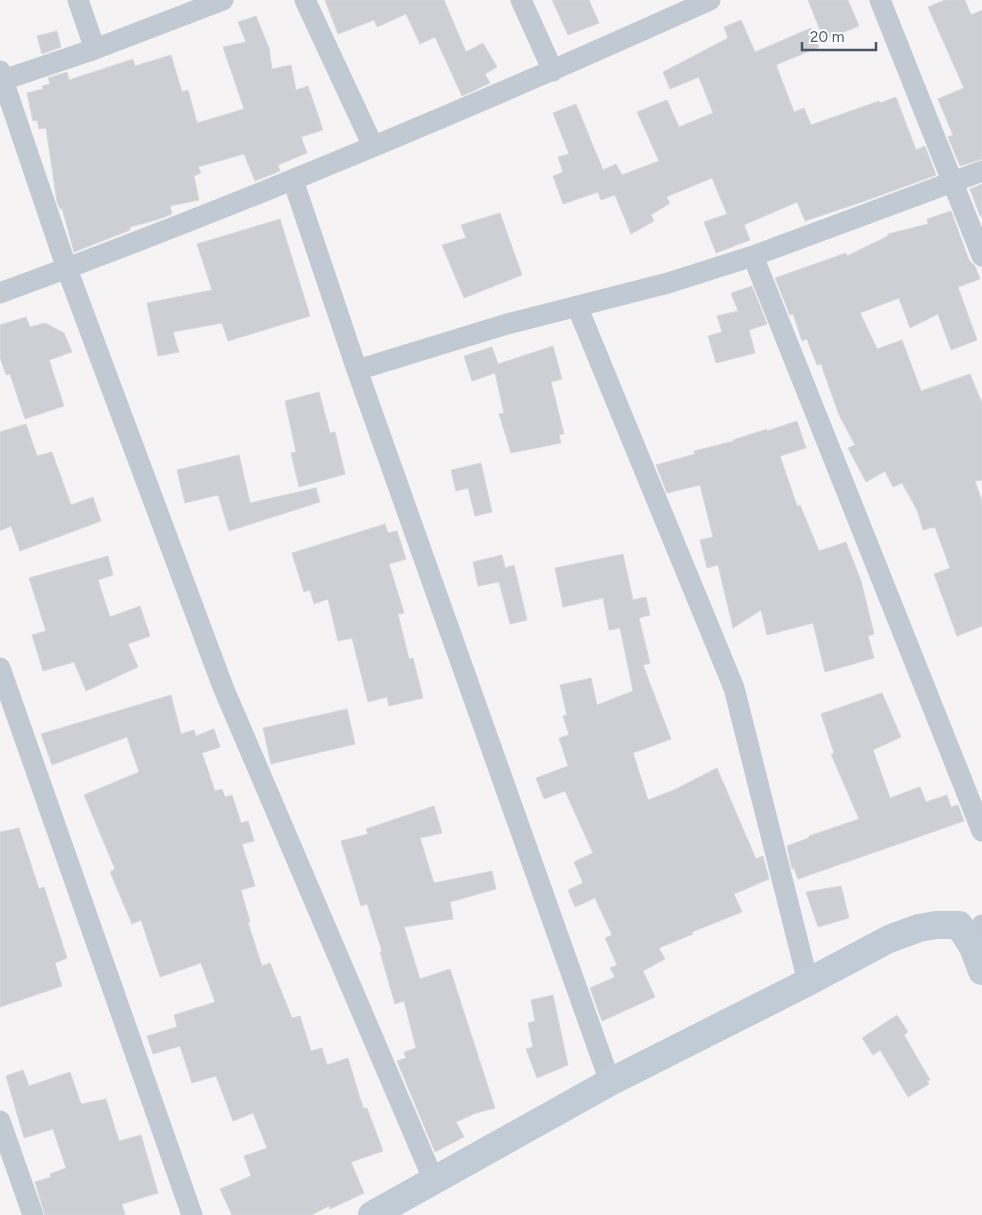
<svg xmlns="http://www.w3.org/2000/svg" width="982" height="1215" font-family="Figtree,sans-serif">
<rect width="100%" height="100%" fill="#f5f3f3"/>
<path fill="#cdcfd5" stroke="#d7d9de" d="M325,0H444L466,52L483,43L497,67L485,74L490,83L462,96L435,37L420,44L406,14L377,27L374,20L338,34Z
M552,0H589L599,23L568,35Z
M808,0H848L859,26L824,40Z
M945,0H965L971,15L982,10V159L960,166L948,137L953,135L938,99L964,88L928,7Z
M256,16L269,48L272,69L291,65L296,90L308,86L323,130L301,137L307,153L278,165L280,171L255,181L244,154L198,167L201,173L194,176L199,200L170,206L172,214L156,220L130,227V230L74,252L62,208L60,209L57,202L46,128L39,129L37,120L33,121L27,93L43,89L42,86L50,84L48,78L67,72L69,80L133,59L135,66L171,55L182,92L188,90L197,123L244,109L223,47L246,42L238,22Z
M741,20L755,52L811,28L819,47L776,65L794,112L804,108L811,125L879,101L880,103L896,97L916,150L925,146L936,175L862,202L805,221L797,202L744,225L750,240L716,253L704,222L727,214L712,178L666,197L670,203L651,215L654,221L631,234L615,195L601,200L598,192L563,204L553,176L563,172L558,157L569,154L553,113L576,104L603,170L616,164L622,175L659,161L637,112L667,100L679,127L713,113L699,77L670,89L663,72L728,38L724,27Z
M57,31L61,47L42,54L37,36Z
M982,184V216H980L970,189Z
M951,211L969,260L975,266L980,279L958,287L977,340L951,350L938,314L910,328L899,298L860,313L877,349L902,340L921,391L970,374L982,403V480L975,481L982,501V626L957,636L934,574L950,568L935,527L923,530L917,510L902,483L893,487L885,471L866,482L848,448L855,445L839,415L821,364L817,365L807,339L802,341L793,314L790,315L775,278L846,253L847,256L888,236V234L928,224L927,219Z
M500,213L522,275L464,298L442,245L466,238L461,225Z
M280,219L310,316L228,341L222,323L173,332L179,352L158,356L147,303L212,290L197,244Z
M752,286L767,324L749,330L755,353L716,363L708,336L722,332L717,316L738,311L731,293Z
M26,317L30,327L45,323L64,333L72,352L49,360L64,406L25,419L10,374L6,375L0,357V325Z
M553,346L562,379L551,382L564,434L559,435L561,443L511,453L499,414L504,413L495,373L472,381L464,356L492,347L498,364Z
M319,392L330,433L335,432L345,474L299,487L291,453L296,452L285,401Z
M797,421L806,448L780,456L797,506L800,505L819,551L846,542L861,581L874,634L868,636L874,658L825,672L813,623L767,635L761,610L733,628L718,565L707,568L700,540L713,537L700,485L667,493L656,465L695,454L694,451L734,441L733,440L767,429V431Z
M26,424L37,456L52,452L71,505L93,497L101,521L20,551L11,526L0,531V432Z
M239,455L250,503L316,488L320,502L229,531L218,495L185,503L177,470Z
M481,463L492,512L475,516L468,488L456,491L451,470Z
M385,524L388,533L397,531L406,559L389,564L404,613L398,614L409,659L413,658L423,698L389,706L387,697L368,702L352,638L338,641L328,599L314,604L310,590L304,592L292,553Z
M623,554L633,600L646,597L650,615L639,618L650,663L643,665L671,739L633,753L648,800L674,790L717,768L756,859L763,856L769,879L734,894L742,912L692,932L693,934L659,948L665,959L643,971L655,997L602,1021L590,988L615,977L610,968L617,965L605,938L612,935L595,898L575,907L568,890L583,883L574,862L593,853L565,791L544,799L536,778L568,766L559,738L569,735L563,716L567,715L560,685L591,678L597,705L633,691L620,628L609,630L603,598L563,607L555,568Z
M502,555L505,568L514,565L527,620L510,624L499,582L478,586L473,562Z
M108,556L113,575L98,580L110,617L140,606L150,636L128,644L138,667L86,691L74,662L43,671L32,635L46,631L29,578Z
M882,693L901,737L873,750L890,798L920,787L926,802L947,795L951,807L958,805L964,821L798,879L794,868L792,869L787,846L809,838V836L859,819L831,754L834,753L821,714Z
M171,695L181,734L194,730L196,736L214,729L220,747L202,753L215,791L222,789L225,797L232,795L241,823L248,821L254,841L242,844L255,886L241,890L250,922L248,923L262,966L270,963L292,1018L300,1016L311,1051L322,1048L327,1065L348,1058L363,1108H367L383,1151L351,1162L364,1193L330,1209L329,1206L311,1215H232L220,1189L251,1176L244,1156L267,1148L253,1113L233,1121L216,1076L192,1083L180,1046L153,1054L147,1036L177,1027L174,1015L215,1002L201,963L160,977L141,920L132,924L110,872L115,869L84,795L139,772L127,737L52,765L41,734Z
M347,709L355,744L271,764L263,728Z
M434,806L442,833L420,838L434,883L492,871L496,889L450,902L453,919L404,927L420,979L450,969L495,1108L476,1113L456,1122L464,1137L435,1152L397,1061L406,1058L404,1052L416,1048L404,1001L395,1004L380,952L382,951L367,904L361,906L341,841L368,834L366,829Z
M19,828L39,889L44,887L67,958L55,963L62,986L0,1007V832Z
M841,886L849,918L818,927L806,892Z
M553,995L568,1065L537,1078L526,1049L533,1047L528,1023L535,1021L531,1000Z
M897,1015L908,1032L904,1035L930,1080L927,1081L929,1084L908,1097L880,1050L873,1055L862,1038Z
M23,1070L29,1086L70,1072L81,1104L106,1099L119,1141L141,1135L158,1193L122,1204L125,1215H45L35,1182L51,1177L50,1174L66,1168L53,1129L24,1138L6,1076Z"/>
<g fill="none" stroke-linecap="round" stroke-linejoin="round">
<path stroke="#c1cad2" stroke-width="21" d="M78,0L95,49
M305,0L373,146
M521,0L553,71
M880,0L982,256
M0,71L67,269L223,687L434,1181
M3,80L95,49L223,0
M293,180L357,370L610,1082
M753,256L982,831
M0,293C240,205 476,106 710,0
M577,306L734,688L808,982
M357,370L507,324L668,283L753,256L982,171
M0,668L192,1215
M973,947L982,925
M0,1121L33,1215"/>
<path stroke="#c1cbd6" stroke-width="28" d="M372,1215L610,1082L808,982L889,939L919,928L936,925H959L973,947L982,971"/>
</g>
<path d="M802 42v8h74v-8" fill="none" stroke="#4a5661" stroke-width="2.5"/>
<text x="810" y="42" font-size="15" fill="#4a5661" stroke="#ffffff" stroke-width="4" paint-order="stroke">20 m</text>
</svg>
